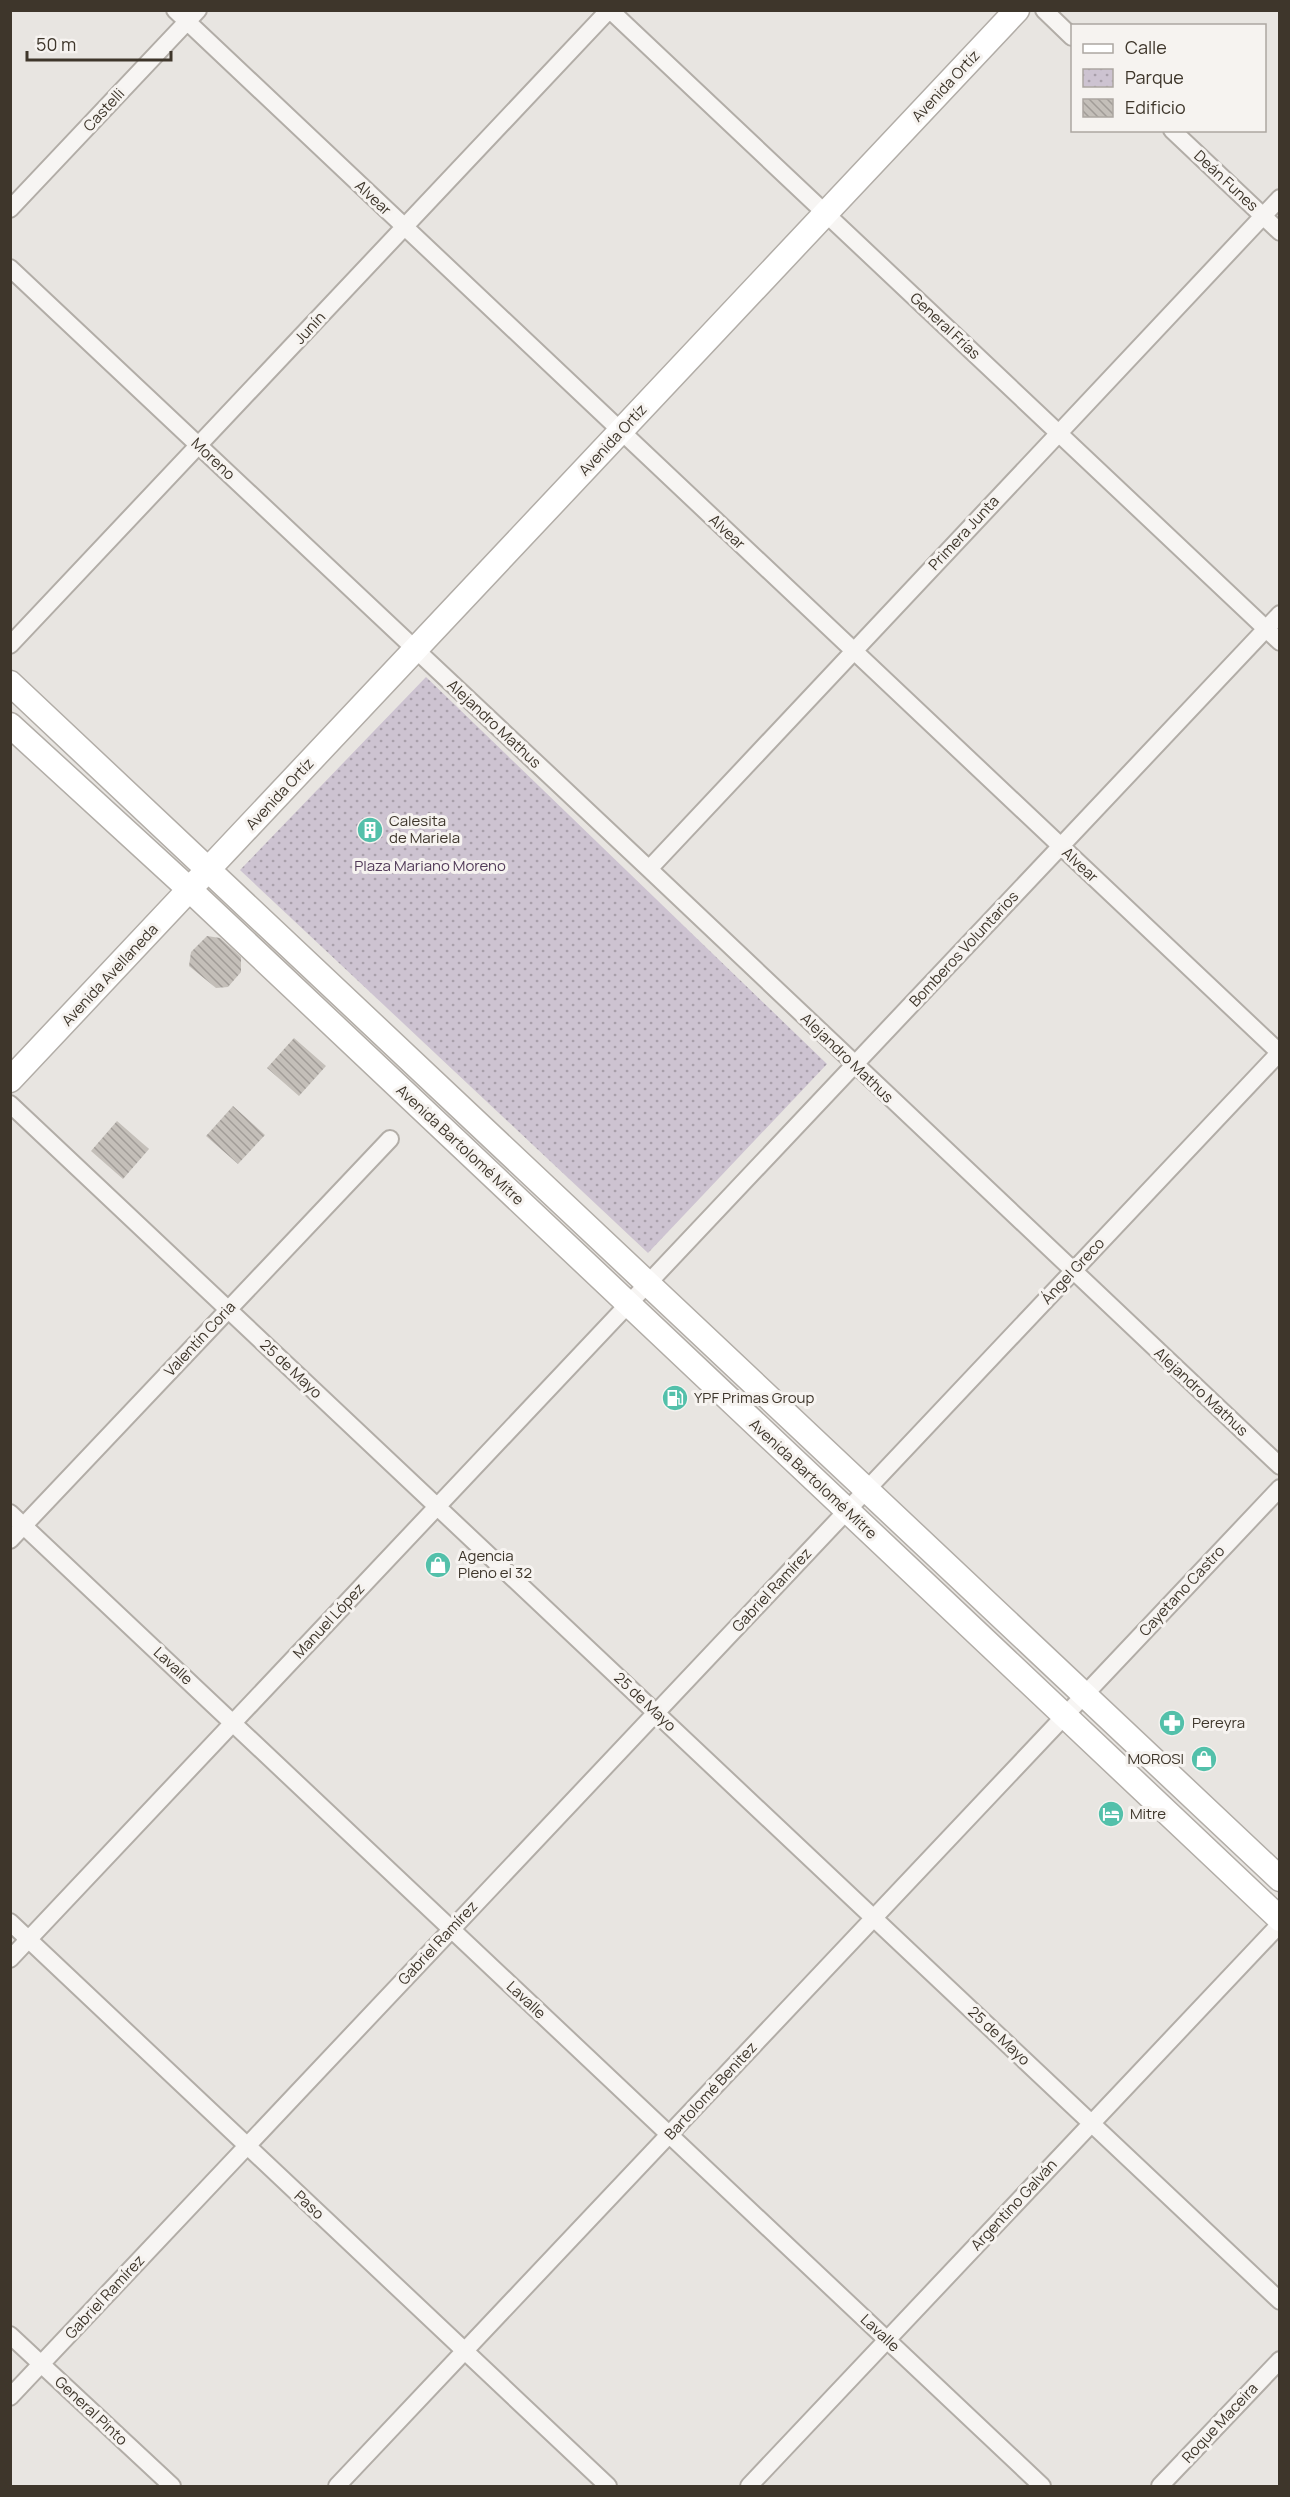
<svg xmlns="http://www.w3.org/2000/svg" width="1290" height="2497" font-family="Manrope,sans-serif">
<defs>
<pattern id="park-dots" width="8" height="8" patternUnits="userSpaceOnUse" patternTransform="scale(1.5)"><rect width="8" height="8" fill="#cdc3d1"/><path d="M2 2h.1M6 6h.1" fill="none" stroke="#a89faa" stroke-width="1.8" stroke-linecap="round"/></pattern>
<pattern id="building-back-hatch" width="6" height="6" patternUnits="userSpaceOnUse" patternTransform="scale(1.5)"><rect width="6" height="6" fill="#c4bfb9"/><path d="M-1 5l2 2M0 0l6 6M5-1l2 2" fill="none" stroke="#a19c97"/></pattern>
</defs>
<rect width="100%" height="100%" fill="#e8e5e1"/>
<path fill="url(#park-dots)" d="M426,677L827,1064L648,1253L240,870Z"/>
<path fill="url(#building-back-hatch)" d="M360 829a11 11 0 1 1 22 0a11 11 0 1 1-22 0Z
M207,936L220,938L241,957V972L228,987L216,988L189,966L191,952Z
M294,1038L326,1066L299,1096L267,1068Z
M233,1106L265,1135L238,1164L206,1136Z
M117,1121L149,1149L123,1179L91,1151Z"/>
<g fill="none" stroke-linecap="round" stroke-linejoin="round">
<g stroke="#b2ada7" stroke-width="20">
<path id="street" d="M175,10L1280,1053
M610,10L1280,642
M1044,10L1072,37
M1172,130L1280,232
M10,209L198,10
M10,268L649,869L1280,1466
M10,645L609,10
M649,869L1280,198
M10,1104L1280,2301
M10,1513L1042,2486
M10,1540L390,1139
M10,1922L608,2486
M10,1959L1280,614
M10,2335L172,2486
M10,2397L1280,1052
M337,2486L1280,1488
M749,2486L1280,1924
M1160,2486L1280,2360"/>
</g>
<g stroke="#b2ada7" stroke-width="27">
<path id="secondary" d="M10,683L1280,1879
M10,725L190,890L1280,1919
M10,1080L1017,10"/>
</g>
<use href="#street" stroke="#f7f5f3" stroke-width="16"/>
<use href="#secondary" stroke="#fff" stroke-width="24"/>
</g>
<defs>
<g id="building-disc" transform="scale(1.35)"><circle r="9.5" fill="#53c0aa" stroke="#f6f3f0"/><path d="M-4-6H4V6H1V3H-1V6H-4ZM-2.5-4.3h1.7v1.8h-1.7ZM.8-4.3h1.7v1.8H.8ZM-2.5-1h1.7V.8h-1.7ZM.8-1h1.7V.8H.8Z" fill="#fff"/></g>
<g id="fuel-disc" transform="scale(1.35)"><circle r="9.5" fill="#53c0aa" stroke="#f6f3f0"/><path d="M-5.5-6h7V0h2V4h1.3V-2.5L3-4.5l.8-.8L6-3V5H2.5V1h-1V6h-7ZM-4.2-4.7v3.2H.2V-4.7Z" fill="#fff"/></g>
<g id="shop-disc" transform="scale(1.35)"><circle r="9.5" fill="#53c0aa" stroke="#f6f3f0"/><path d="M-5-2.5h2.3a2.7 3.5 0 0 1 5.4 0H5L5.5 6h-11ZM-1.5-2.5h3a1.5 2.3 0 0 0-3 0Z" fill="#fff"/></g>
<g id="pharmacy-disc" transform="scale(1.35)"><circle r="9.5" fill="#53c0aa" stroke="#f6f3f0"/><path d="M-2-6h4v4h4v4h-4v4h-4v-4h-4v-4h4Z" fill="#fff"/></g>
<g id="hotel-disc" transform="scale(1.35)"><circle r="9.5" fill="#53c0aa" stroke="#f6f3f0"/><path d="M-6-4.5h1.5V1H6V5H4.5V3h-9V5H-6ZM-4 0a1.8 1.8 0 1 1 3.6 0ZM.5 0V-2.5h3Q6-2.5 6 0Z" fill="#fff"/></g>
</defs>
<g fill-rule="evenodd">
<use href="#building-disc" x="370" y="830"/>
<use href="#fuel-disc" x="675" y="1398"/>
<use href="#shop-disc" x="438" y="1565"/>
<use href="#pharmacy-disc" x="1172" y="1723"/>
<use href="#shop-disc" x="1204" y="1759"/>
<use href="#hotel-disc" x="1111" y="1814"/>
</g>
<g text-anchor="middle" stroke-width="6" stroke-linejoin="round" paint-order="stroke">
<g font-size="15" fill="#3e362b" stroke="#f6f3f0">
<text transform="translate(946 86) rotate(-47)" y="5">Avenida Ortíz</text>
<text transform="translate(104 110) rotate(-47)" y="5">Castelli</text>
<text transform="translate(1226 181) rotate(43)" y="5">Deán Funes</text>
<text transform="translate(373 198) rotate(43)" y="5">Alvear</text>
<text transform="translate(945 326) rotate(43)" y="5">General Frías</text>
<text transform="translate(310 328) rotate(-47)" y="5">Junín</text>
<text transform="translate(613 440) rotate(-47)" y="5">Avenida Ortíz</text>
<text transform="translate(213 459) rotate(43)" y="5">Moreno</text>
<text transform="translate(727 532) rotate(43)" y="5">Alvear</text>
<text transform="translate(964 533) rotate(-47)" y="5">Primera Junta</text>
<text transform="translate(494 724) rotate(43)" y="5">Alejandro Mathus</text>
<text transform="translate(280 794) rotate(-47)" y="5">Avenida Ortíz</text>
<text transform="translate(1080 865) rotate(43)" y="5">Alvear</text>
<text transform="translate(964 949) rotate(-47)" y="5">Bomberos Voluntarios</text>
<text transform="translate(110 975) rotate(-47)" y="5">Avenida Avellaneda</text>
<text transform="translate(847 1058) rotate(44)" y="5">Alejandro Mathus</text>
<text transform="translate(460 1145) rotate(43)" y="5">Avenida Bartolomé Mitre</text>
<text transform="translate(1073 1271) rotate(-47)" y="5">Ángel Greco</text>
<text transform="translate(200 1339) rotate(-47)" y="5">Valentín Coria</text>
<text transform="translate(291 1369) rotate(43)" y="5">25 de Mayo</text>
<text transform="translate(1201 1392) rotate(43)" y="5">Alejandro Mathus</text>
<text transform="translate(813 1479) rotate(43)" y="5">Avenida Bartolomé Mitre</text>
<text transform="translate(772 1590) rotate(-47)" y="5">Gabriel Ramírez</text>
<text transform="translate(1182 1591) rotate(-47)" y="5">Cayetano Castro</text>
<text transform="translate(329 1621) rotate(-47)" y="5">Manuel López</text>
<text transform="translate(173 1666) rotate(43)" y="5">Lavalle</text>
<text transform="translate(645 1702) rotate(43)" y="5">25 de Mayo</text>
<text transform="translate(438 1943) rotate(-47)" y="5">Gabriel Ramírez</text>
<text transform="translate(526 2000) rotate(43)" y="5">Lavalle</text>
<text transform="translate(999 2036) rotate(43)" y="5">25 de Mayo</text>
<text transform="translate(711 2091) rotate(-47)" y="5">Bartolomé Benitez</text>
<text transform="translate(309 2205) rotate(43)" y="5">Paso</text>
<text transform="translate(1014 2205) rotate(-47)" y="5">Argentino Galván</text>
<text transform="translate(105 2297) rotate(-47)" y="5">Gabriel Ramírez</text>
<text transform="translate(880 2333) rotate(43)" y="5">Lavalle</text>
<text transform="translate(91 2411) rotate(43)" y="5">General Pinto</text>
<text transform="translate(1220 2423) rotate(-47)" y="5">Roque Maceira</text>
</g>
<g font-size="15" fill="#3e362b" stroke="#f6f3f0" text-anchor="start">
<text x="389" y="826">Calesita<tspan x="389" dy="17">de Mariela</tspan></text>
<text x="694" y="1403">YPF Primas Group</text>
<text x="458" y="1561">Agencia<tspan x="458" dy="17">Pleno el 32</tspan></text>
<text x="1192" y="1728">Pereyra</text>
<text x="1184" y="1764" text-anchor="end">MOROSI</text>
<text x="1130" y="1819">Mitre</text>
</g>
<g font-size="15" fill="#513a58" stroke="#f6f3f0">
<text x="430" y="871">Plaza Mariano Moreno</text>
</g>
</g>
<rect width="1290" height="2497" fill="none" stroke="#3e362b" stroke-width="24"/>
<rect x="1071" y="24" width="195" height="108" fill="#f6f3f0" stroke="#aca7a1" stroke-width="1.5"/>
<rect x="1083" y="44" width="30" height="9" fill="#ffffff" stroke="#aca7a1" stroke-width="1.5"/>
<text x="1125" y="54" font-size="18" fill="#3e362b">Calle</text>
<rect x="1083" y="69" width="30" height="18" fill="url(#park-dots)" stroke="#aca7a1" stroke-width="1.5"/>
<text x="1125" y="84" font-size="18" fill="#3e362b">Parque</text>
<rect x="1083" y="99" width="30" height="18" fill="url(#building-back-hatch)" stroke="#aca7a1" stroke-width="1.5"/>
<text x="1125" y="114" font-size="18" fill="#3e362b">Edificio</text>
<path d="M27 51v9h144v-9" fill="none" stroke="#3e362b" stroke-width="3"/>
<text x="36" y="51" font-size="18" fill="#3e362b" stroke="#f6f3f0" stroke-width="4.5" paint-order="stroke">50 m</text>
</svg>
